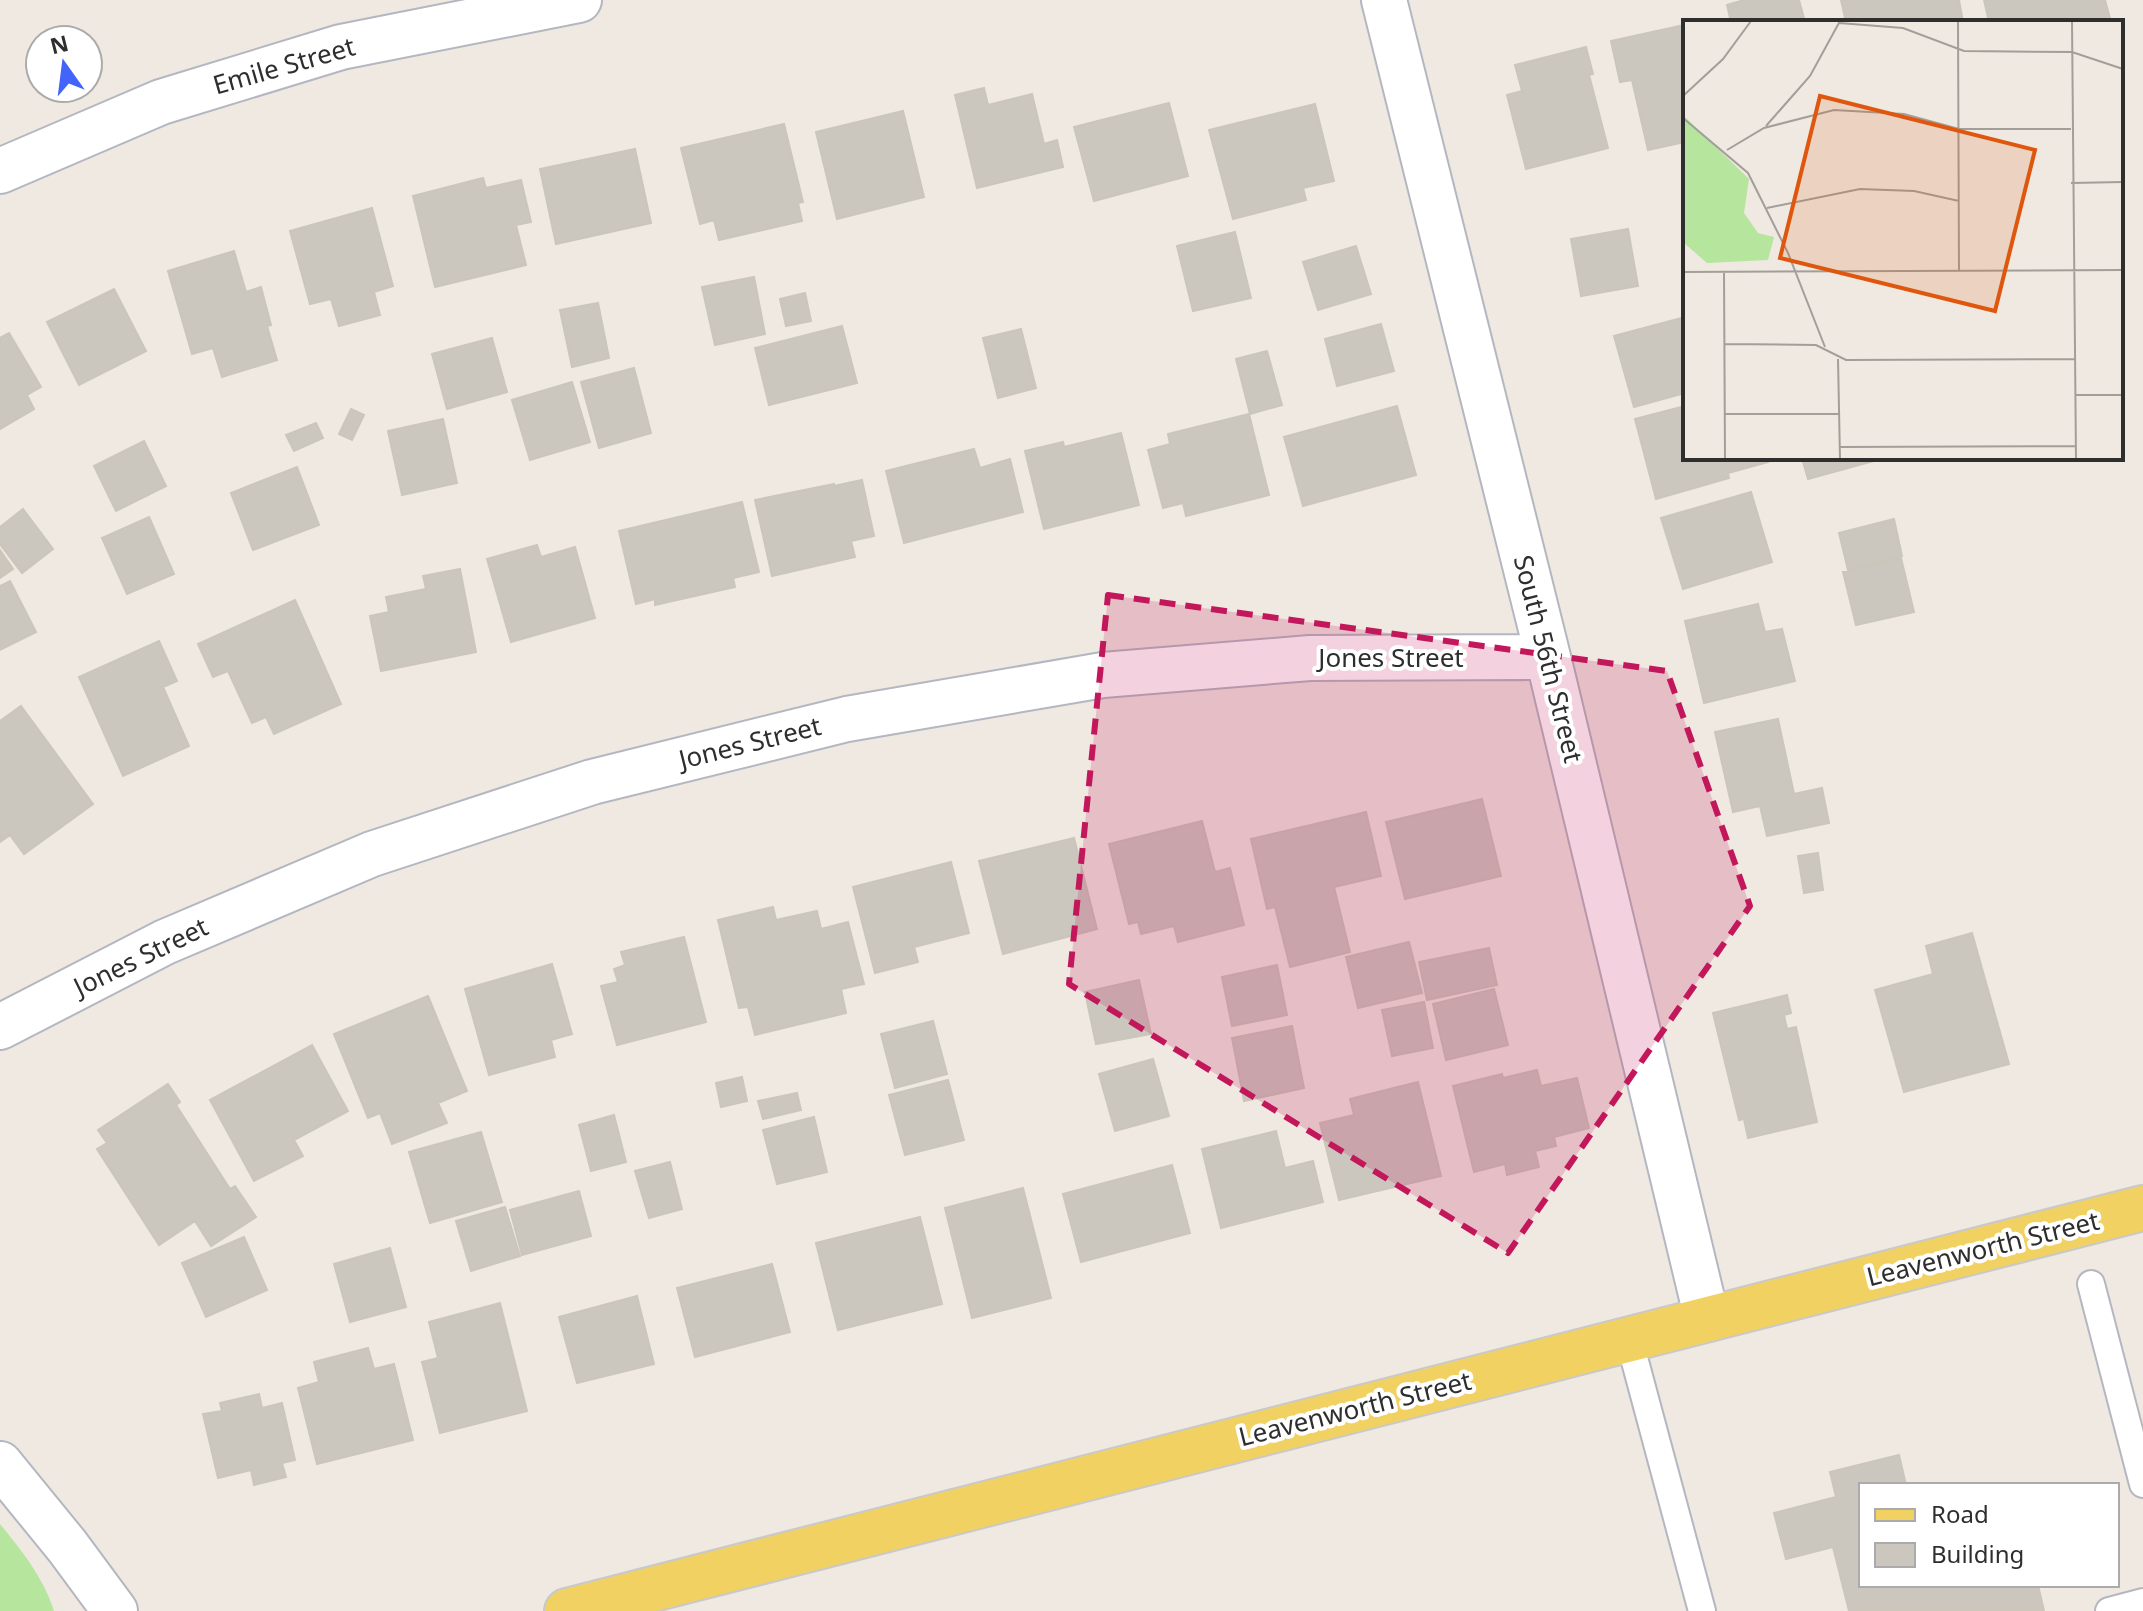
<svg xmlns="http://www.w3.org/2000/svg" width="2143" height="1611" font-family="'Noto Sans',sans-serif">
<rect width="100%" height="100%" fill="#efe9e1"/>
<path fill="#b6e59e" d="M0,1524C22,1551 43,1577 54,1611H0Z"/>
<path fill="#cbc7bf" stroke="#cbc5ba" stroke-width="2" d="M1744,0H1799L1805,22H1731L1727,5Z
M1841,0H1959L1963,22H1846Z
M1984,0H2105L2111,22H1989Z
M1684,25L1685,142L1648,150L1632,80L1620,82L1611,41Z
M1586,47L1593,74L1589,75L1608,148L1526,169L1507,95L1522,91L1515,65Z
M984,88L988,105L1032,94L1044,144L1057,140L1063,167L977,188L955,95Z
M1169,103L1188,176L1094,201L1074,127Z
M1315,104L1334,181L1303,188L1306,200L1233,219L1209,130Z
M903,111L924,197L837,219L816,132Z
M784,124L803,202L798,203L802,221L719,240L714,220L700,224L681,148Z
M635,149L651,223L556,244L540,169Z
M483,178L486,188L521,180L531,222L516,225L526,265L435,287L413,196Z
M372,208L393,286L374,292L380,315L339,326L331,299L310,304L290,231Z
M1628,229L1638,286L1581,296L1571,239Z
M1235,232L1251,298L1193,311L1177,246Z
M1356,246L1371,294L1318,310L1303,262Z
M234,251L246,292L261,287L271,325L267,326L277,360L222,377L213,348L192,354L168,271Z
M754,277L765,334L715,345L702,287Z
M114,289L146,351L79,385L47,322Z
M805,293L811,321L786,326L780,299Z
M598,303L609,358L572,367L560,310Z
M1685,317V393L1634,407L1614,336Z
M1381,324L1394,371L1337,386L1325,339Z
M842,326L857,383L769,405L755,348Z
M1021,329L1036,388L998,398L983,338Z
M9,333L41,387L27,395L34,409L0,429V338Z
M492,338L507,392L447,409L432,354Z
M1267,351L1282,405L1250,414L1236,359Z
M634,368L651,433L599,448L581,382Z
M572,382L590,442L530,460L512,400Z
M1397,406L1416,475L1303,506L1284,437Z
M1685,406V458H1767L1768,462L1728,473L1729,478L1656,499L1635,419Z
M351,409L364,415L352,440L339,434Z
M1249,414L1269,495L1186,516L1183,503L1163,508L1148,450L1170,444L1168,434Z
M443,419L457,483L402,495L388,431Z
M316,423L323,438L294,451L286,435Z
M1121,433L1139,505L1044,529L1025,451L1063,442L1064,447Z
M144,441L166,486L116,511L94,466Z
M974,449L980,468L1010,459L1023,512L904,543L886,471Z
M1802,458H1876L1877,460L1808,479Z
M297,467L319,525L253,550L231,493Z
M862,480L874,536L851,541L855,557L772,576L755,500L834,484V486Z
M1751,492L1772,562L1683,589L1661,518Z
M742,502L759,572L733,578L735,587L655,605V599L636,604L619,531Z
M23,509L53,549L22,573L0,544V527Z
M149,517L174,574L127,594L102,538Z
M1894,519L1902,556L1848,570L1839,533Z
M537,545L541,557L575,547L595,618L511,642L487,559Z
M0,550L13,569L0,578Z
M1901,558L1914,612L1856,625L1843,572Z
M460,569L476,652L381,671L370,616L389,612L386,597L426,589L423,576Z
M10,581L36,632L0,650V586Z
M295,600L341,704L274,734L266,717L252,723L228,671L213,677L198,644Z
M1758,604L1765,632L1782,629L1795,681L1704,703L1685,621Z
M159,641L177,681L163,687L189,746L123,776L79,677Z
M21,706L93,804L24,854L10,835L0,842V721Z
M1778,719L1794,794L1822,788L1829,823L1767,836L1760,806L1733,812L1715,732Z
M1482,799L1501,876L1405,899L1386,822Z
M1366,812L1381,876L1334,887L1350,952L1290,967L1275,907L1267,909L1251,839Z
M1202,821L1215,872L1230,868L1244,925L1178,942L1174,926L1141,934L1138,922L1129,924L1109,844Z
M1074,838L1097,929L1003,954L979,861Z
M1818,853L1823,890L1804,893L1798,856Z
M951,862L969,933L914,947L918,962L875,973L853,887Z
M773,907L776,920L817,911L821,929L848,922L864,984L841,989L846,1013L755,1035L748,1007L739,1008L718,920Z
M1972,933L2009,1064L1904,1092L1875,990L1933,974L1926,946Z
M684,937L706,1022L617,1045L601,986L618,982L614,969L625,965L621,952Z
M1409,942L1422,993L1358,1008L1346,957Z
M1489,948L1497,985L1427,1000L1419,962Z
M552,964L572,1034L551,1040L555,1057L489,1075L465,989Z
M1277,965L1287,1015L1232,1026L1222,977Z
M1139,980L1151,1034L1096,1044L1085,992Z
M1494,989L1508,1045L1446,1060L1433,1004Z
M1787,995L1791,1013L1784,1015L1787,1029L1796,1027L1817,1122L1748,1138L1744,1119L1739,1120L1713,1013Z
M428,996L467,1091L438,1103L447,1123L392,1144L380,1113L368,1118L334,1034Z
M1424,1002L1433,1048L1392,1056L1382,1010Z
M933,1021L947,1074L895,1088L881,1034Z
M1292,1026L1304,1088L1244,1101L1232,1038Z
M312,1045L348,1111L294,1140L303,1156L254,1181L210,1100Z
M1153,1059L1169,1116L1115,1131L1099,1074Z
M1537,1070L1541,1086L1577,1078L1589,1128L1554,1137L1556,1146L1535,1151L1539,1167L1507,1175L1505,1164L1474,1172L1453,1086L1502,1074L1503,1078Z
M742,1077L747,1101L721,1107L716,1083Z
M948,1080L964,1140L905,1155L889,1095Z
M1418,1082L1441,1176L1339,1200L1320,1123L1354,1115L1350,1099Z
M168,1084L180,1102L176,1105L230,1189L235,1186L256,1217L211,1246L195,1221L159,1245L97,1149L107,1143L98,1130Z
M797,1093L801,1110L763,1119L758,1101Z
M614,1115L626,1162L591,1171L579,1125Z
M814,1117L827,1172L777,1184L763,1130Z
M1276,1131L1285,1168L1313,1161L1323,1202L1221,1228L1202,1149Z
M481,1132L502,1202L430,1223L409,1152Z
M670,1162L682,1209L649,1218L635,1171Z
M1172,1165L1190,1233L1081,1262L1063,1194Z
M1023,1188L1051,1298L972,1318L945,1208Z
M579,1191L591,1236L522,1255L510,1210Z
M505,1207L520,1256L471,1271L456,1221Z
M920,1217L942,1304L838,1330L816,1243Z
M244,1237L267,1290L206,1317L182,1263Z
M390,1248L406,1307L350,1322L334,1264Z
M772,1264L790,1332L695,1357L677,1288Z
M637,1296L654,1364L577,1383L559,1317Z
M500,1303L527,1411L440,1433L422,1362L438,1358L429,1322Z
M368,1348L374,1369L394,1364L413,1440L317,1464L298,1388L319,1382L314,1362Z
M259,1394L262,1408L282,1403L295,1460L282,1463L286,1477L254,1485L251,1470L218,1478L203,1414L222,1411L220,1403Z
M1899,1455L1906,1485H1861V1585H2038L2044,1611H1849L1833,1547L1786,1559L1774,1513L1836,1497L1830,1472Z"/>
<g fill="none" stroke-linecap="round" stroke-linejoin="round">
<g stroke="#b4b7c1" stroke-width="30">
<path id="lane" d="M2091,1284L2143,1484
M1629,1339L1702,1611
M2109,1611L2143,1602"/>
</g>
<g stroke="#b4b7c1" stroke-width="48">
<path id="street" d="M1384,0L1548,657L1707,1319
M0,171L161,102L341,47L579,0
M0,1027L165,942L372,854L592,782L847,719L1103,675L1310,658L1548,657"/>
</g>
<g stroke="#b4b7c1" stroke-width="48">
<path id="secondary" d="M0,1464L67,1546L115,1611"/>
</g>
<g stroke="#c9c9c9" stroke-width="48">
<path id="primary" d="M567,1611L2143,1208"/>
</g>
<use href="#lane" stroke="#fff" stroke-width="26"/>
<use href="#street" stroke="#fff" stroke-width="44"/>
<use href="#secondary" stroke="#fff" stroke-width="44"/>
<use href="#primary" stroke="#f2d163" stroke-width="44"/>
</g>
<path fill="#c2185b" fill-opacity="0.2" stroke="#c2185b" stroke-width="6" stroke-dasharray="16 10" stroke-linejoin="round" d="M1108,595L1667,671L1750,906L1508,1253L1069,984Z"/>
<g text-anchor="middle" stroke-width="8" stroke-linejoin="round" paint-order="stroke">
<g font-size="26" fill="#2e2e2e" stroke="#fff">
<text transform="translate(284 66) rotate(-16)" y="9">Emile Street</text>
<text x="1391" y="667">Jones Street</text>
<text transform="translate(1548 659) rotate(76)" y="9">South 56th Street</text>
<text transform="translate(750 743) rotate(-14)" y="9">Jones Street</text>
<text transform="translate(141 957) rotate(-26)" y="9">Jones Street</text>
<text transform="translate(1983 1249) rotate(-14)" y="9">Leavenworth Street</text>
<text transform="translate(1355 1409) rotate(-14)" y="9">Leavenworth Street</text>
</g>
</g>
<g transform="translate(1683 20)">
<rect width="440" height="440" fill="#efe9e1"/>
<path d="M0,95L66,159L61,193L75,213L91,217L85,240L24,243L0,222Z" fill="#b6e59e"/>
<path fill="none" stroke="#a29e99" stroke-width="2" d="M275,1L276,251M389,1L393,439M156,3L220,8L281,31L389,32L440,49M0,76L40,39L68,1M0,98L65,153L105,233L142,327M83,106L127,56L157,1M44,130L81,108L151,90L221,94L276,109H388M388,163L440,162M84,188L177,169L231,171L276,181M0,252L440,250M41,252L42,439M42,324L133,325L163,340L393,339M155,339L157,439M393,375H440M42,394H157M157,427L393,426"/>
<path fill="#df570e" fill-opacity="0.15" stroke="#df570e" stroke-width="4" d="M137,76L352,130L312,291L97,238Z"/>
<rect width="440" height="440" fill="none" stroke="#2e2e2e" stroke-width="4"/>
</g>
<rect x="1859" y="1483" width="260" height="104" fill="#ffffff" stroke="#ababab" stroke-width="2"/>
<rect x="1875" y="1509" width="40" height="12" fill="#f2d163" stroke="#ababab" stroke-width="2"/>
<text x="1931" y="1523" font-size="24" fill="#2e2e2e">Road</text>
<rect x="1875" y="1543" width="40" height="24" fill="#cbc7bf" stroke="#ababab" stroke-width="2"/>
<text x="1931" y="1563" font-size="24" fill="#2e2e2e">Building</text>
<g transform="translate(64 64) rotate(346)"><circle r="38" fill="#ffffff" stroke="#ababab" stroke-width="2"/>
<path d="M0-6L14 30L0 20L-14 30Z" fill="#4264fb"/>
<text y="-12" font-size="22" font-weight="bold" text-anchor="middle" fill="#2e2e2e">N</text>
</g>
</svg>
